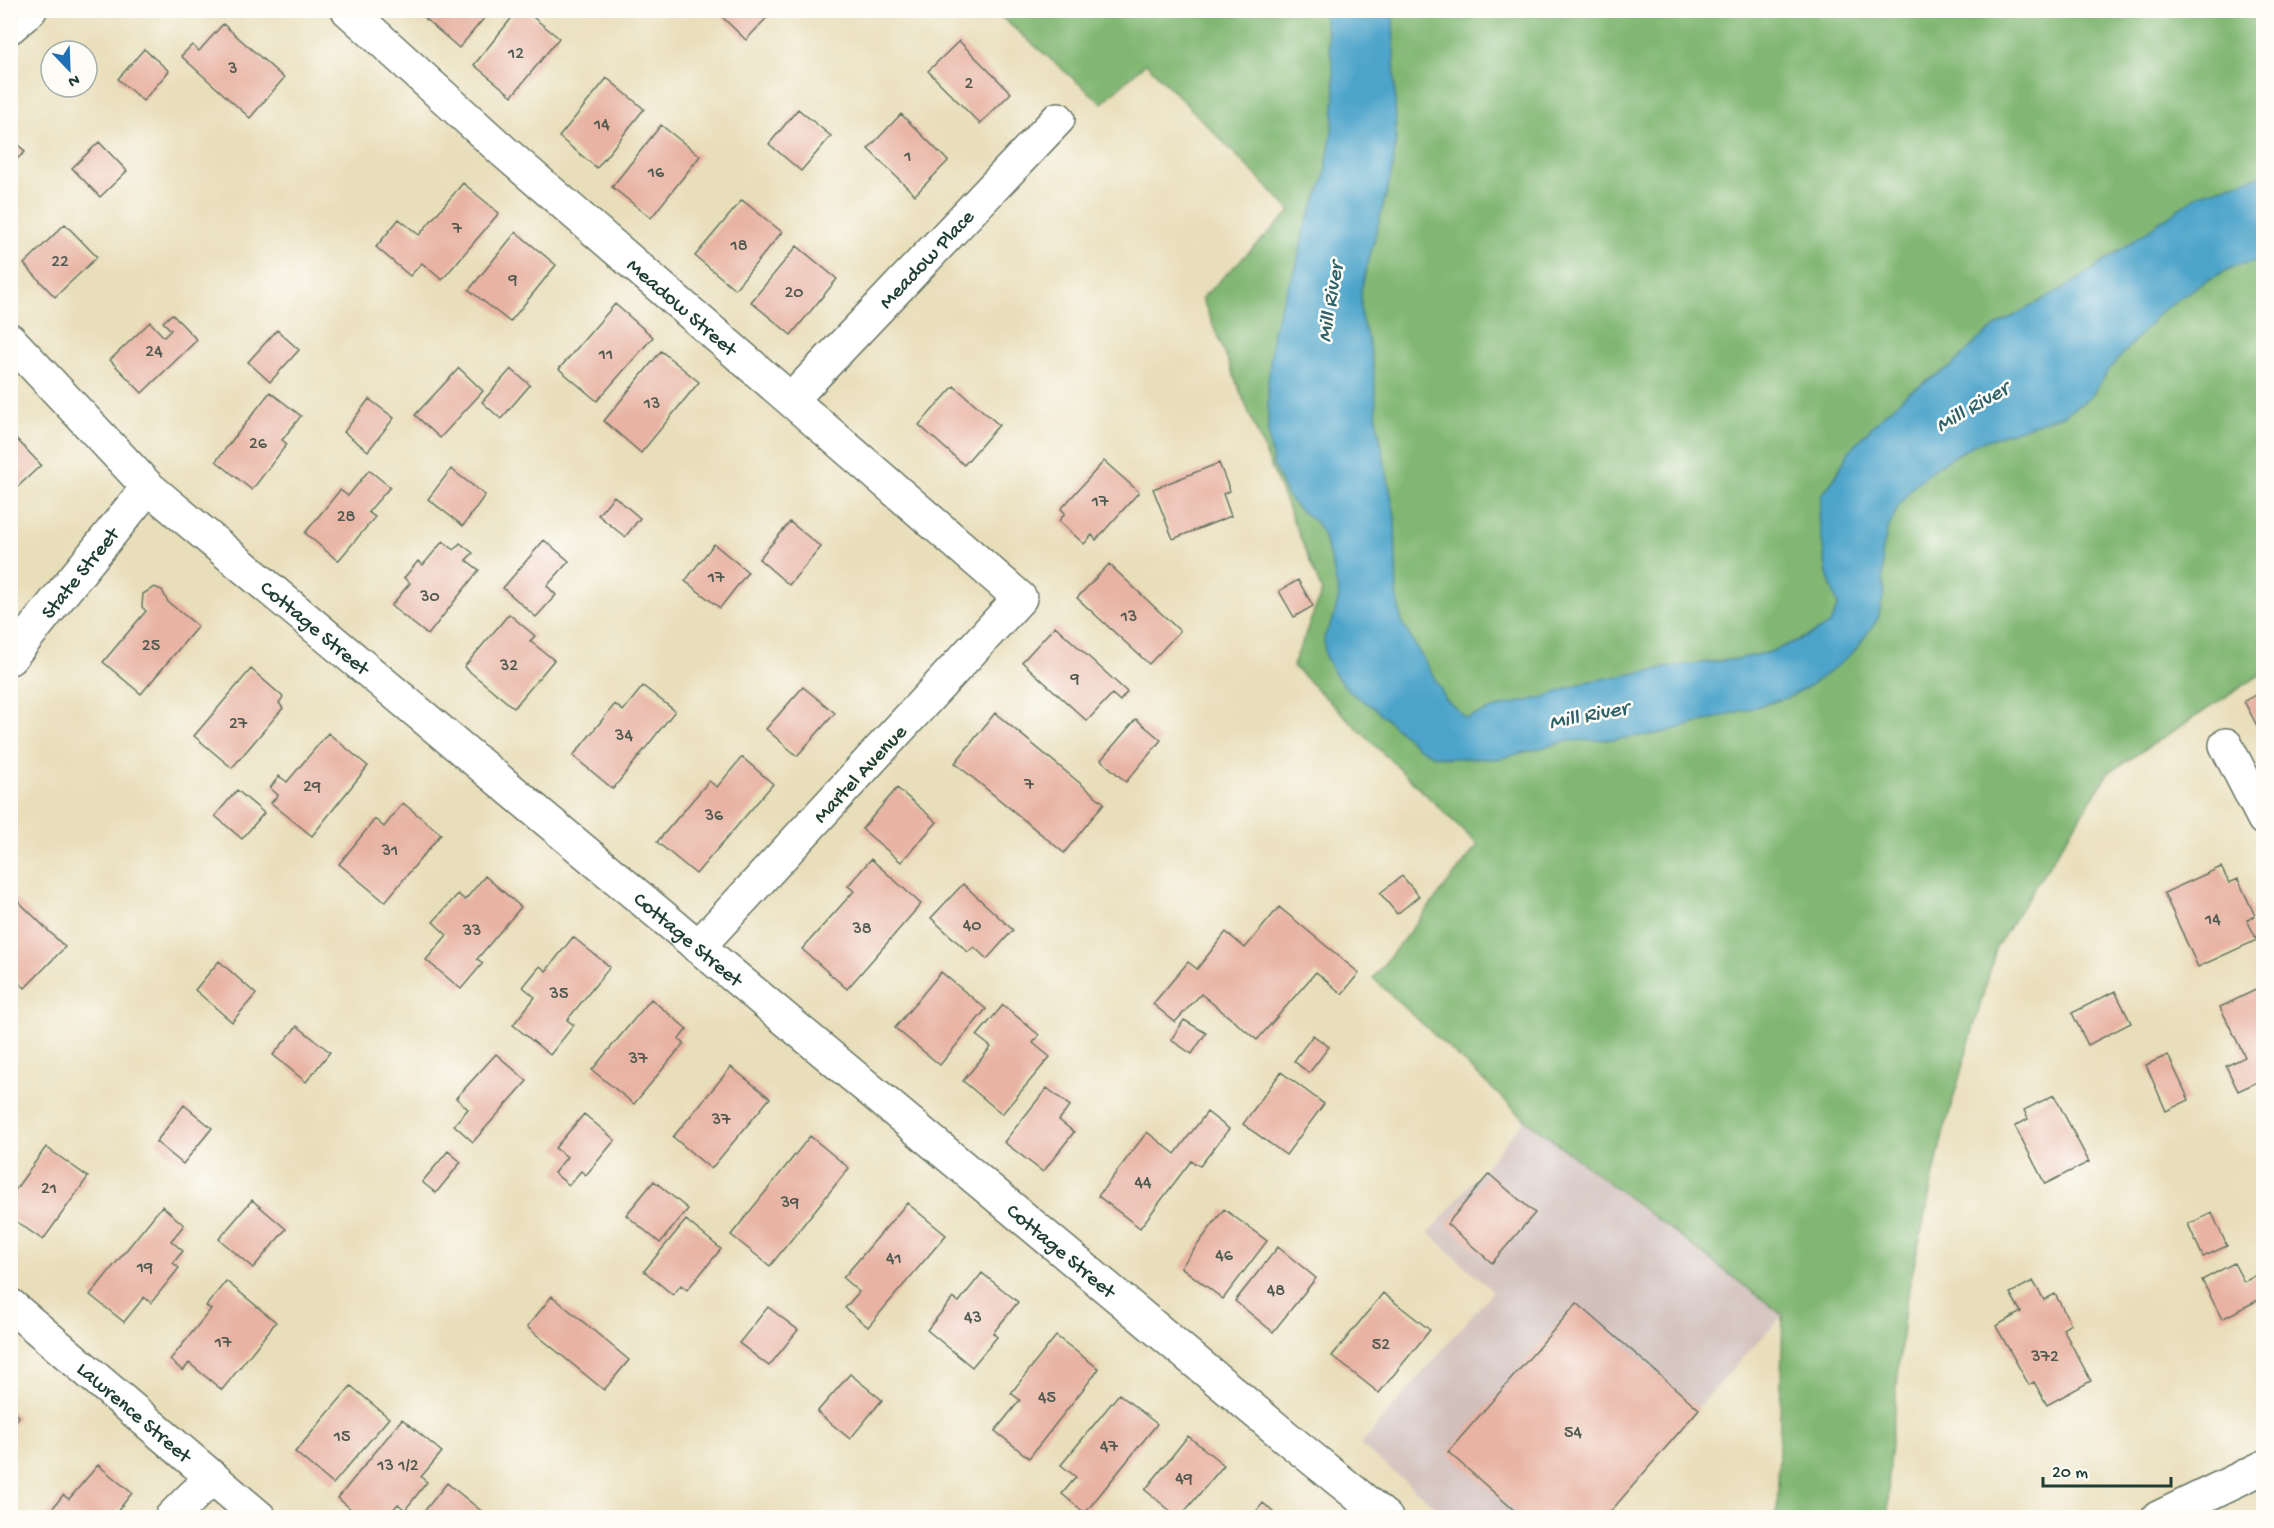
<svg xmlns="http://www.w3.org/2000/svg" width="2274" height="1528" font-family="'Gochi Hand',sans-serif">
<rect width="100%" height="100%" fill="#fdfcf7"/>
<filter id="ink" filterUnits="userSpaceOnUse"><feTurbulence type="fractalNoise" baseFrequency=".0167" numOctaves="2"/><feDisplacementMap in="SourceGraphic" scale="12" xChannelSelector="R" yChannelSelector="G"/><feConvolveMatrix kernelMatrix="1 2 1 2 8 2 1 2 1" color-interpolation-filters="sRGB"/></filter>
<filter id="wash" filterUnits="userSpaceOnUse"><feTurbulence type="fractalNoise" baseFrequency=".008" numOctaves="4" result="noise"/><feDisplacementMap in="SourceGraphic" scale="24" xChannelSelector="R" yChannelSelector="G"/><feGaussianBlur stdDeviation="1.35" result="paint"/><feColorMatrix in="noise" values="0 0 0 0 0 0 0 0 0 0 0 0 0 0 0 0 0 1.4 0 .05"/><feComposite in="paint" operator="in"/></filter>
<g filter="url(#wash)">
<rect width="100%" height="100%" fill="#e9deba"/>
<path fill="#d1c0bc" d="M1525,1119L1665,1222L1783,1315L1597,1517H1449L1360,1445L1493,1291L1429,1233Z"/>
<path fill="#81b773" stroke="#507a54" stroke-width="1.5" d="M994,11H2263V673L2108,773L1997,946L1942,1138L1905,1306L1889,1463L1888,1517H1777L1783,1315L1525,1119L1373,978L1478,845L1293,666L1322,591L1202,298L1291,211L1146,63L1102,103Z"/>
<path fill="#4da4ca" stroke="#36707f" stroke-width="1.5" d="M1323,11H1393L1396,137L1393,168L1361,290V317L1369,343L1374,371L1377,423L1395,515L1397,598L1402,623L1438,684L1445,698L1466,718L1506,705L1541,698L1585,682L1683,665L1737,659L1770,652L1806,637L1830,624L1838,605L1827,574L1819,518L1822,494L1834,479L1850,450L1884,414L1909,392L1952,366L1978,340L2001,323L2076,281L2200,194L2263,175V260L2237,265L2202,283L2160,312L2109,370L2090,398L2063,415L1975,444L1939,465L1914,485L1898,507L1888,529L1882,552L1884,593L1878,619L1856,649L1836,667L1809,686L1787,698L1662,733L1618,739L1567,741L1498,759L1450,758L1432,755L1417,747L1374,708L1350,692L1336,676L1325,656L1324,637L1334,617L1339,596L1333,568L1323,535L1316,522L1298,509L1286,494L1273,464L1268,433V382L1273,332L1281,304L1297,264L1304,229L1324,180L1333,124L1335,90L1332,61Z"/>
<g id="blocks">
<path fill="#e8b3a3" d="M427,10H491L459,48L422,16Z
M518,10H524L559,38L512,96L474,65Z
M715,10H774L746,40Z
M223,24L284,78L250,118L181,56L192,45L199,51Z
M959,41L1011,93L980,124L928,71Z
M144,49L169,71L143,101L118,79Z
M607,78L644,109L597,168L559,137Z
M798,109L831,136L801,171L769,144Z
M901,114L948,161L915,195L868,149Z
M661,125L700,156L651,218L612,187Z
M10,135L25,152L10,165Z
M99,142L127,171L100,197L72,168Z
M463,183L499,213L442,280L422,263L410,276L376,247L399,219L419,235Z
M742,200L782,232L735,289L695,256Z
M65,224L97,257L55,297L24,264Z
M516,232L556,265L510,322L469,290Z
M797,246L837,279L791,335L751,302Z
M615,304L653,337L597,401L559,369Z
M172,314L197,340L142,393L110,360L150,322L164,337L171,330L163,322Z
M277,330L299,350L270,382L248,362Z
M661,351L699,382L641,453L604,421Z
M459,368L483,391L440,438L415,415Z
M511,369L530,385L501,419L482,402Z
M954,386L999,425L964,465L919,425Z
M270,392L301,416L282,440L287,444L252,490L216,461Z
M369,399L394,418L368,451L344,432Z
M10,432L41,465L10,494Z
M1104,461L1139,492L1096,540L1092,535L1084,544L1059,521L1065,513L1061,509Z
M1219,463L1230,491L1223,494L1231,516L1173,539L1153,489Z
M451,469L485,495L463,526L428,499Z
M369,470L390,487L368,512L375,517L338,561L305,533L340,490L348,496Z
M614,496L640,518L625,537L598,515Z
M790,522L821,547L789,585L759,559Z
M544,540L569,561L547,586L556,595L536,617L503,588Z
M443,541L454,550L460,543L473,553L466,560L479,570L428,635L391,606L410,583L404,578L418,561L423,565Z
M714,544L748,572L720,608L685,581Z
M1109,564L1180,631L1149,664L1077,598Z
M1298,580L1313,606L1294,617L1279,591Z
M154,587L162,590L168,602L198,626L141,694L103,662L146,611L142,607L143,594Z
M509,614L535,636L530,641L554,660L514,708L464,667Z
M1055,626L1127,692L1120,701L1112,694L1087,721L1022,662Z
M251,669L283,697L279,703L283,708L232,768L194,736Z
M643,686L675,711L613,789L573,756L615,704L623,711Z
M803,687L835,713L797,756L766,729Z
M2264,691V739L2244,701Z
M995,713L1104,803L1064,853L955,763Z
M1136,719L1161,740L1126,782L1101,760Z
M328,733L368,766L312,836L271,803L278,795L270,788L279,776L287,782Z
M742,757L773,784L696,874L657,842L709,781L717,787Z
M897,788L937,822L901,862L862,829Z
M237,790L264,813L242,839L215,816Z
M403,803L441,834L385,902L339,864L375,819L384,827Z
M871,859L921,904L847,989L802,949L854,891L848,886Z
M2221,867L2229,883L2238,879L2255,916L2247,920L2257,940L2198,967L2164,893Z
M485,876L521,907L477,959L483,963L461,989L426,960L447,935L433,922L458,894L465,900Z
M1402,876L1419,896L1397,914L1380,893Z
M963,884L1013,930L987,959L974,947L968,952L931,918Z
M16,899L65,947L25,988L10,974V904Z
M1279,907L1359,973L1342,994L1316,972L1257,1040L1201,994L1175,1022L1153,1004L1188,962L1197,969L1226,932L1245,948Z
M573,937L610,967L567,1020L574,1025L550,1055L513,1025L535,997L523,987L540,966L546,971Z
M219,961L256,994L232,1022L195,990Z
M941,972L986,1009L940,1065L895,1028Z
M2264,986V1079L2238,1091L2226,1066L2245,1057L2220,1007Z
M2115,991L2131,1023L2088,1045L2072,1013Z
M10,998L17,1003L10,1011Z
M651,999L687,1029L679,1039L684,1043L634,1104L592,1070Z
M1003,1005L1039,1035L1033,1043L1050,1057L1002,1114L963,1081L991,1047L977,1036Z
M1184,1020L1206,1033L1192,1054L1171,1040Z
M297,1026L330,1052L306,1082L273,1055Z
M1313,1035L1329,1047L1309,1073L1294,1061Z
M496,1054L527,1081L473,1142L454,1125L468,1109L456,1098Z
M2168,1055L2189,1100L2166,1111L2146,1065Z
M731,1067L770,1098L711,1169L673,1137Z
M1281,1072L1324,1104L1286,1155L1243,1124Z
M1047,1088L1070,1106L1059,1120L1074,1132L1043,1172L1004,1142Z
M2054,1095L2089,1162L2045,1184L2015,1126L2028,1119L2024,1110Z
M184,1105L212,1128L183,1164L156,1142Z
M1207,1112L1229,1129L1200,1166L1191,1161L1140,1228L1098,1196L1147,1132L1175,1154Z
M584,1114L615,1140L586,1175L581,1171L569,1185L554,1173L567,1157L555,1148Z
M810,1136L849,1168L770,1266L731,1235Z
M46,1147L88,1177L43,1240L10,1217V1197Z
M448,1151L461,1162L436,1193L422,1182Z
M1489,1174L1535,1213L1492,1263L1447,1224Z
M654,1181L688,1209L660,1243L626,1215Z
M252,1200L286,1229L253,1268L219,1239Z
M907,1203L946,1235L868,1327L845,1308L859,1292L843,1278Z
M162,1206L184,1225L171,1241L183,1251L173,1263L179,1268L151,1303L144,1297L124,1322L90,1295Z
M1224,1209L1267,1241L1223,1299L1181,1267Z
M2212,1213L2227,1246L2203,1257L2188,1224Z
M686,1220L721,1249L687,1290L681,1285L673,1295L644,1271Z
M1278,1247L1316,1278L1273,1332L1235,1301Z
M2234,1263L2244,1282L2264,1271V1297L2222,1319L2202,1280Z
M982,1273L1018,1302L993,1333L997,1337L972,1367L927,1330L953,1298L959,1302Z
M226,1281L276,1322L222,1390L189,1363L183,1371L170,1360L211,1309L206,1306Z
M2033,1281L2044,1300L2055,1294L2071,1324L2063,1329L2091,1381L2047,1405L2034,1382L2029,1385L1996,1326L2021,1312L2010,1293Z
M1383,1293L1430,1330L1379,1393L1332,1356Z
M552,1296L629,1360L604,1390L527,1327Z
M1577,1303L1699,1409L1605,1518H1523L1448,1452Z
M768,1307L798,1330L769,1366L739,1343Z
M1056,1336L1099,1369L1029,1458L995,1431L1020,1400L1011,1393Z
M850,1374L882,1400L850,1439L817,1412Z
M351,1386L389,1418L333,1484L295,1452Z
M1119,1394L1157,1424L1085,1513L1062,1494L1076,1477L1061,1465Z
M10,1409L19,1417L10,1427Z
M402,1419L442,1452L421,1477L427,1482L405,1510L398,1504L386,1518H361L338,1498Z
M1188,1436L1224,1465L1179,1518L1145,1490Z
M98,1465L132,1493L112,1518H45L63,1495L69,1499Z
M447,1483L490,1518H423L422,1514Z
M1263,1503L1281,1518H1251Z"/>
</g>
</g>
<g filter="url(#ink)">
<use href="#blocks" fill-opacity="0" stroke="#667563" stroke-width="1.5"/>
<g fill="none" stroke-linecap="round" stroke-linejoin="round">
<g stroke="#667563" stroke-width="36">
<g id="minor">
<path id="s1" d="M348,10L502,150L1020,598L698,947"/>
<path d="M10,27L30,10"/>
<path id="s2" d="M10,340L148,487L1293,1443L1386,1518"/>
<path id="s3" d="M792,399L1058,119"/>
<path id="s4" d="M10,658L148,487"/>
<path d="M2226,745L2264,819"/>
<path id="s5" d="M10,1305L260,1518"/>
<path d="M171,1518L212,1477"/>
<path d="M2158,1518L2264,1467"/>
</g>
</g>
<use href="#minor" stroke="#fff" stroke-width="33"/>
</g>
</g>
<g text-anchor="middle" stroke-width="5" stroke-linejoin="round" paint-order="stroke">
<g font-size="18" fill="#515a50">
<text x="516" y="58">12</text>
<text x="233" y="73">3</text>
<text x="969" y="88">2</text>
<text x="602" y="129">14</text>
<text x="908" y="161">1</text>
<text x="656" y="177">16</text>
<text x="457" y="233">7</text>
<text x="739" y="250">18</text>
<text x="60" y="266">22</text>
<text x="513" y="284">9</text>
<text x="794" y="297">20</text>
<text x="154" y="356">24</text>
<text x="606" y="359">11</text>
<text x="652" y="408">13</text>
<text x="258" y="448">26</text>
<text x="1100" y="506">17</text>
<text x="346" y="521">28</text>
<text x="716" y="582">17</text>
<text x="430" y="601">30</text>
<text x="1129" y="621">13</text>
<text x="151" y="650">25</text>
<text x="509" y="670">32</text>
<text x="1075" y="683">9</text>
<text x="238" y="728">27</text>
<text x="624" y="740">34</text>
<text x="1029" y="789">7</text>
<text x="312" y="791">29</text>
<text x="714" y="820">36</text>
<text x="390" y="855">31</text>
<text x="2213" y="924">14</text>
<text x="972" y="930">40</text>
<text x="862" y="933">38</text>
<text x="472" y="935">33</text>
<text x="559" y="998">35</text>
<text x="638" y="1063">37</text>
<text x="721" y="1124">37</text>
<text x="1143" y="1187">44</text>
<text x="49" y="1193">21</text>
<text x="790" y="1207">39</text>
<text x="1224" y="1260">46</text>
<text x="894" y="1263">41</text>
<text x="145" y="1272">19</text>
<text x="1276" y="1295">48</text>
<text x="973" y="1322">43</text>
<text x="223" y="1347">17</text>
<text x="1381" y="1349">52</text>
<text x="2045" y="1361">372</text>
<text x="1047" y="1402">45</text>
<text x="1573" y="1437">54</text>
<text x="342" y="1441">15</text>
<text x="1109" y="1451">47</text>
<text x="398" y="1470">13 1/2</text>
<text x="1184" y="1483">49</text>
</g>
<g font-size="21" fill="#1f3d34" stroke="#fdfcf7">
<text dy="7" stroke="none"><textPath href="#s3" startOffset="194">Meadow Place</textPath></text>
<text dy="7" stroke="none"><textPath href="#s1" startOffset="447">Meadow Street</textPath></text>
<text dy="7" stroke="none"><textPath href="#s4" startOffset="110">State Street</textPath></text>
<text dy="7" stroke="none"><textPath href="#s2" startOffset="420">Cottage Street</textPath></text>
<text transform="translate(859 773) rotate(-47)" y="7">Martel Avenue</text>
<text dy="7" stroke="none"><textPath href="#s2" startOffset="906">Cottage Street</textPath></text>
<text dy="7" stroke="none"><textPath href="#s2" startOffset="1392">Cottage Street</textPath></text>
<text dy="7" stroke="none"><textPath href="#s5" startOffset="164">Lawrence Street</textPath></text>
</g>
<g font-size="22" font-style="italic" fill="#2f6168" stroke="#fdfcf7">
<text transform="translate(1328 302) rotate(-81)" y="8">Mill River</text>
<text transform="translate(1971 405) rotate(-30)" y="8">Mill River</text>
<text transform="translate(1588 713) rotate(-11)" y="8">Mill River</text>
</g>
</g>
<rect width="2274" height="1528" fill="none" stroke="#fdfcf7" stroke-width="36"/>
<g transform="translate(69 69) rotate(157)"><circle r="28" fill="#fdfcf7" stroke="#a4b0a9" stroke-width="1.5"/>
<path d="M0-4.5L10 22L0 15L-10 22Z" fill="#1f6fb2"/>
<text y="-9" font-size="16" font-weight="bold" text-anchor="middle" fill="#1f3d34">N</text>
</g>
<path d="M2043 1477v9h128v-9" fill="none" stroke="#1f3d34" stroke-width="3"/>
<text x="2052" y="1477" font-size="18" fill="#1f3d34" stroke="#fdfcf7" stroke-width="4.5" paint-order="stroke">20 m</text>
</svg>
